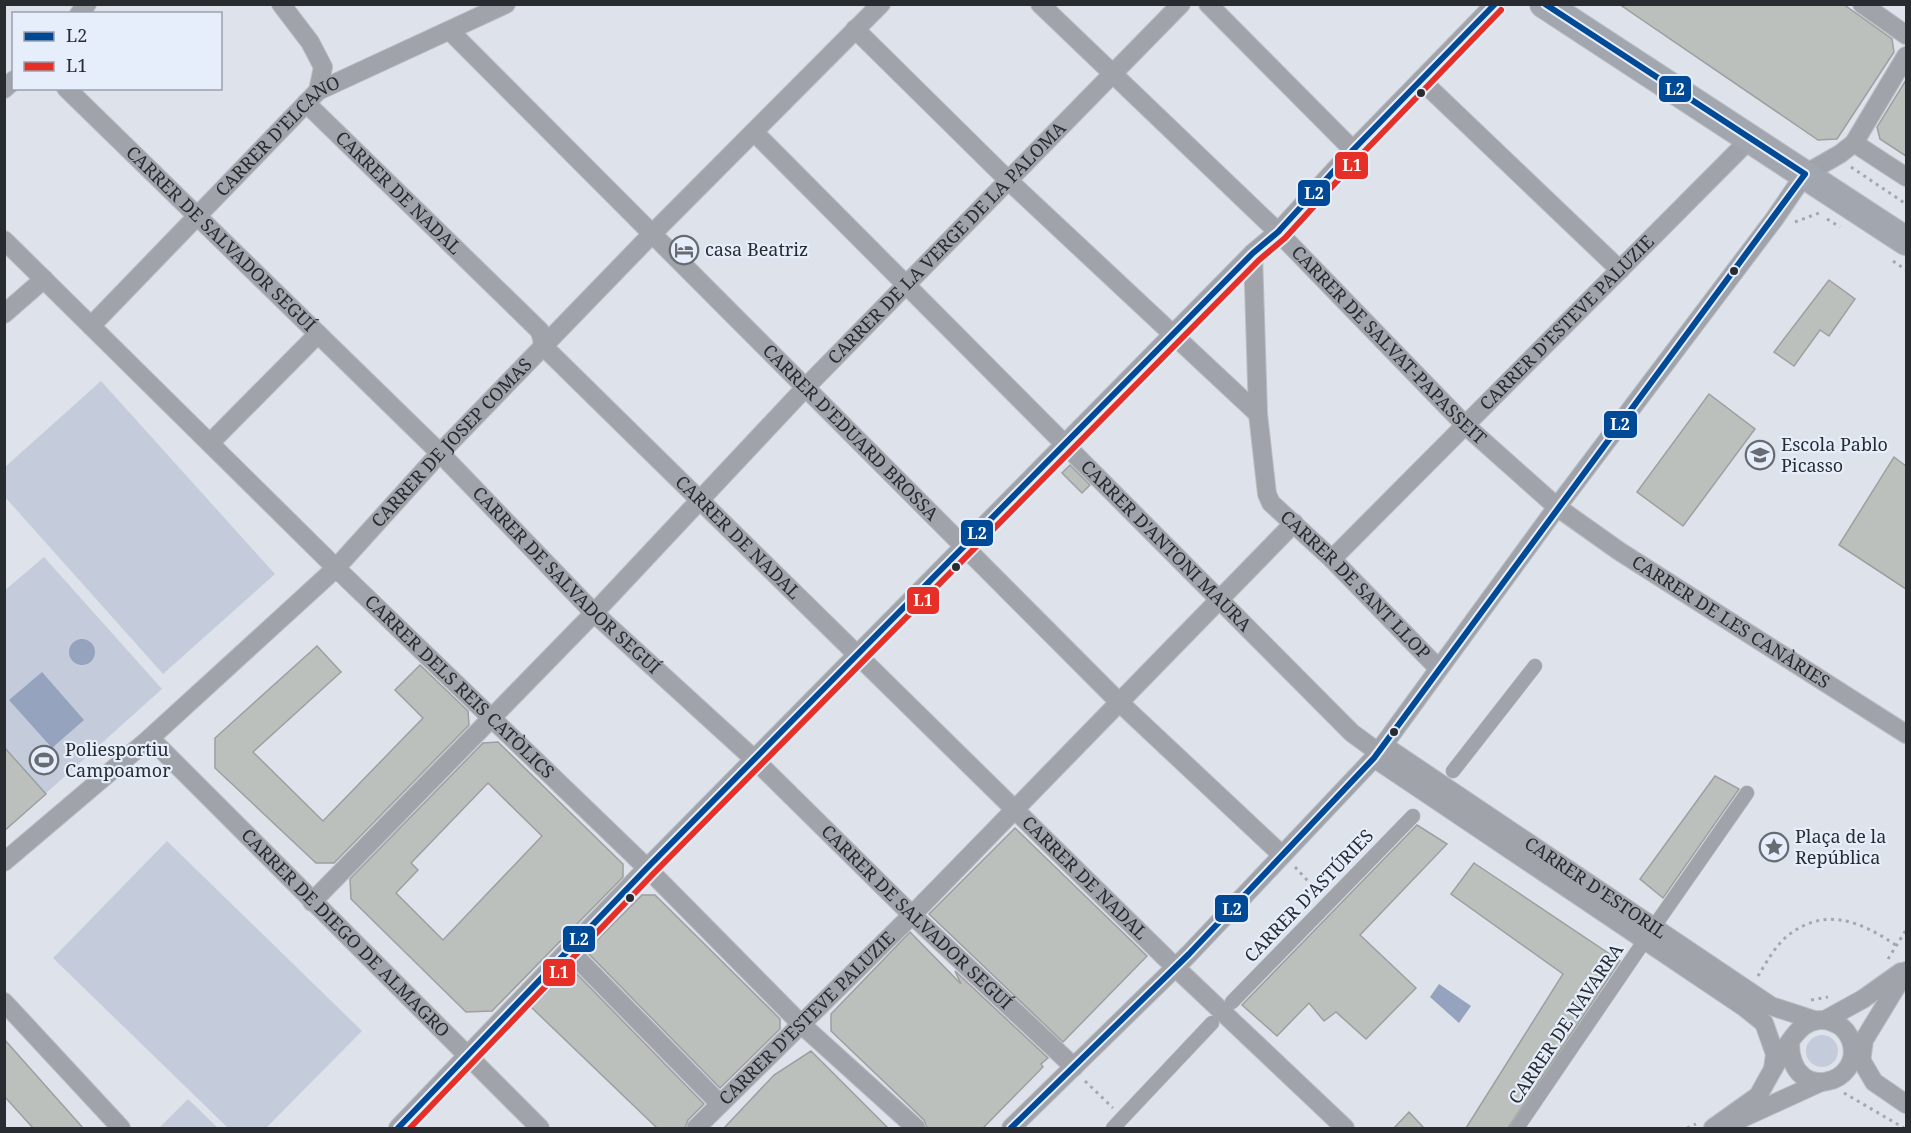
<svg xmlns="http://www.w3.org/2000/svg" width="1911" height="1133" font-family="'Noto Serif',serif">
<rect width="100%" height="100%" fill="#dee2ea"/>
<path fill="#c4ccdc" d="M101,381L275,574L163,674L5,497V467Z
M44,557L162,689L5,830L4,591Z
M167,841L362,1031L266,1128H228L53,958Z
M1806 1051a16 16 0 1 1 32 0a16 16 0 1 1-32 0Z
M188,1099L218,1128H159Z"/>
<path fill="#95a3be" d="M69 652a13 13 0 1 1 26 0a13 13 0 1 1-26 0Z
M42,672L84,720L52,748L9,700Z
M1439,984L1471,1006L1459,1023L1430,997Z"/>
<path fill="#bcc0bc" stroke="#9d9fa0" stroke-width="1.5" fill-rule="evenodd" d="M1619,4H1843L1892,39L1894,52L1837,139L1818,140Z
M1906,80V156L1880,139L1877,127Z
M1829,280L1855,299L1829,336L1820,330L1794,366L1774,352Z
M1709,394L1755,429L1683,526L1637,492Z
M1894,457L1906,466V589L1839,545Z
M1070,465L1090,485L1082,493L1062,473Z
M317,646L341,672L253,752L323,821L423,718L395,690L420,665L468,711L469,725L334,863H316L215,768V738Z
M498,742L623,864V877L492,1011L466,1012L351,899L350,879L483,743ZM488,783L542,836L443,940L396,893L418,870L411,863Z
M4,747L46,794L4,831Z
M1715,776L1739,789L1663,898L1640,879Z
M1417,825L1447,844L1360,935L1416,988L1366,1039L1336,1012L1324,1021L1309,1003L1277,1036L1242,1005Z
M1015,828L1147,956L1063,1042L929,914Z
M1474,863L1620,961L1508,1128H1466L1563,974L1451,894Z
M642,895H655L780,1019V1029L720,1088L586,951Z
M910,932L961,984L955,971L1048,1058L1041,1064L1043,1067L983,1128H927L924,1120L831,1031V1014Z
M571,968L704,1104L688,1120L685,1128H657L531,1007Z
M4,1039L83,1128H33L4,1096Z
M811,1051L888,1128H724L774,1075Z
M1409,1112L1424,1128H1394Z"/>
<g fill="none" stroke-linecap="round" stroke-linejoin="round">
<g stroke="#babec4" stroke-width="15">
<path id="pedestrian" d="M1453,771L1535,666
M1653,928L1747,793
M1232,1002L1413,816
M1113,1128L1212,1023
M1517,1128L1645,940"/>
</g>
<g stroke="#babec4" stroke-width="20">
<g id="minor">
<path d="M281,4L310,42L323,67L318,91"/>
<path id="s1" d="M1040,4L1278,232L1465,425L1557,507L1619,551L1906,734"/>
<path d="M1208,4L1353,150"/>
<path d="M1862,4L1906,35"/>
<path d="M79,14L87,4"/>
<path d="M855,29L1010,182L1258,414"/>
<path id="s2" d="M450,31L1120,703L1282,855"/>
<path d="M1421,80L1620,270"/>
<path id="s3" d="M66,88L440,453L594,613L755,760L912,915L1074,1067"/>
<path d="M4,89L14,80"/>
<path id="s4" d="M306,103L540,331L544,347L1176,968L1345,1128"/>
<path id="s5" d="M754,132L1352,733L1378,752"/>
<path d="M1854,143L1906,177"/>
<path id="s6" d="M4,240L336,568L647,868L802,1025L916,1128"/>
<path id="s7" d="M1253,253L1258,414L1267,494L1271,503L1332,559L1438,668"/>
<path d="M4,314L44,279"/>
<path id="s8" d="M91,326L318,91L506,4"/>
<path d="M210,443L318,334"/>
<path id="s9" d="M1332,559L1751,138"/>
<path id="s10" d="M150,738L540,1128"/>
<path id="s11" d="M1383,745L1771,1006L1814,1020"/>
<path d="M1374,758L1744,1007L1764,1023L1775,1054L1773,1069L1758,1096L1713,1128"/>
<path id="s12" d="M4,862L150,738L336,568L440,453L651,235L881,4"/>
<path id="s13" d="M312,902L594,613L805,388L1181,4"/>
<path d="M569,950L720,1104"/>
<path d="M4,1002L121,1128"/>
<path d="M1825,1020L1863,999L1901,972"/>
<path d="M1857,1053L1874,1082L1906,1104"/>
<path d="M1861,1062L1864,1040L1906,971"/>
<path d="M1773,1069C1786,1048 1801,1011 1832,1022C1841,1025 1848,1032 1851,1041C1865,1084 1791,1105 1790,1044"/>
<path d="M1736,1121L1819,1083"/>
<path d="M398,1128L647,868L1253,253L1278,232L1353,150L1495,4"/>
<path id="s14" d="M696,1128L912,915L1294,523"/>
<path d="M1011,1128L1189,954L1374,758L1557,507L1775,218L1805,174L1840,154L1854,143L1906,56"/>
</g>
</g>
<g stroke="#babec4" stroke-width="30">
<path id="primary" d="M1544,4L1906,241"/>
</g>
<path stroke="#a5a8ae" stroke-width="3" stroke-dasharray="3 4.5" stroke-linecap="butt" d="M1851,167L1906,204
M1827,219L1840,227
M1795,222L1819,213L1822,215
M1893,261L1906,270
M1295,867L1319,893
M1888,959L1906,930
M1758,976C1766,963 1774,948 1785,938C1823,905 1861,921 1897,946
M1811,1000L1828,997
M1085,1081L1113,1108
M1844,1093L1904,1128
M1687,1128L1696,1124"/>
<use href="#pedestrian" stroke="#a0a3a9" stroke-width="14"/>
<use href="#minor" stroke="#a0a3a9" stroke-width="18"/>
<use href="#primary" stroke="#a2a6ae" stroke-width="28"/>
<g stroke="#e6eefc" stroke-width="10">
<path id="bus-1" d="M1545,4L1805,174
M398,1128L647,868L1253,253L1278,232L1353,150L1495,4
M1011,1128L1189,954L1374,758L1805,174"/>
</g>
<g stroke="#e6eefc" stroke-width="10">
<path id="bus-2" d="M410,1128L653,874L1259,260L1285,238L1360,156L1501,10"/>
</g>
<use href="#bus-1" stroke="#004996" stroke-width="6"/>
<use href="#bus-2" stroke="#e63027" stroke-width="6"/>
</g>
<defs>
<g id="hotel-ring" transform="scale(1.5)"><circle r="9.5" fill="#e6eefc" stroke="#686b71" stroke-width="1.5"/><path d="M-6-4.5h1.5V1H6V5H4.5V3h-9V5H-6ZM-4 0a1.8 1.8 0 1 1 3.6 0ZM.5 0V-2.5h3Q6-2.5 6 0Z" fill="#686b71"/></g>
<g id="school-ring" transform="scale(1.5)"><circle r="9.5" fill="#e6eefc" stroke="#686b71" stroke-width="1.5"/><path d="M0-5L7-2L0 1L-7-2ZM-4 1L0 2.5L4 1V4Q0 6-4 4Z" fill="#686b71"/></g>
<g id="stadium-ring" transform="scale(1.5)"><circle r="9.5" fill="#e6eefc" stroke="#686b71" stroke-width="1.5"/><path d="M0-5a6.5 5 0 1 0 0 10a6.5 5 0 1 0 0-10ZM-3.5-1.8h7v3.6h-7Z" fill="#686b71"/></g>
<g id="sight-ring" transform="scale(1.5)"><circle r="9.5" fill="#e6eefc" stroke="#686b71" stroke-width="1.5"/><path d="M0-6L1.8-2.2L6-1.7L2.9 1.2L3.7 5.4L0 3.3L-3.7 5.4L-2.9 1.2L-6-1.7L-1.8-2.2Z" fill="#686b71"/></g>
</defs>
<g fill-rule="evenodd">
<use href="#hotel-ring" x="684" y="250"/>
<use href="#school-ring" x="1760" y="455"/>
<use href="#stadium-ring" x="44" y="760"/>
<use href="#sight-ring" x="1774" y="847"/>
</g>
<g fill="#282b30" stroke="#e6eefc" stroke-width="2">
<circle cx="1421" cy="93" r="5"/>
<circle cx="1734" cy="271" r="5"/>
<circle cx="956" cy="567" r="5"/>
<circle cx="1394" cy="732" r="5"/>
<circle cx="630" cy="898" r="5"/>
</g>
<g text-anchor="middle" stroke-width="4.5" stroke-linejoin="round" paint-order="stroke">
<g font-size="18" fill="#282b30" stroke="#e6eefc">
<text dy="6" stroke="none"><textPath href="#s8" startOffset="267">CARRER D'ELCANO</textPath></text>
<text dy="6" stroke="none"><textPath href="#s4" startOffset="129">CARRER DE NADAL</textPath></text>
<text dy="6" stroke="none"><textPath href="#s3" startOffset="216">CARRER DE SALVADOR SEGUÍ</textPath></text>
<text dy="6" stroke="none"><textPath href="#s13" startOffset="915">CARRER DE LA VERGE DE LA PALOMA</textPath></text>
<text dy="6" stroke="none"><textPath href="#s9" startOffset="333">CARRER D'ESTEVE PALUZIE</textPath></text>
<text dy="6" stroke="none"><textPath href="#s1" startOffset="488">CARRER DE SALVAT-PAPASSEIT</textPath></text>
<text dy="6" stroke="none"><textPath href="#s2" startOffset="567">CARRER D'EDUARD BROSSA</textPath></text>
<text dy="6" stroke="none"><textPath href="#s12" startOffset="614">CARRER DE JOSEP COMAS</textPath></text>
<text dy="6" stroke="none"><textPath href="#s4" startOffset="615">CARRER DE NADAL</textPath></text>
<text dy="6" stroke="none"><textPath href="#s5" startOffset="584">CARRER D'ANTONI MAURA</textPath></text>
<text dy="6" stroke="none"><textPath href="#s3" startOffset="702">CARRER DE SALVADOR SEGUÍ</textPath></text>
<text dy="6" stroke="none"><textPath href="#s7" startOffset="369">CARRER DE SANT LLOP</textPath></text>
<text dy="6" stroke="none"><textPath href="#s1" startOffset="930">CARRER DE LES CANÀRIES</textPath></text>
<text dy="6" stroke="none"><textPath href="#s6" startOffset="638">CARRER DELS REIS CATÒLICS</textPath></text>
<text dy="6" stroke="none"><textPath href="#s4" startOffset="1101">CARRER DE NADAL</textPath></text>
<text dy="6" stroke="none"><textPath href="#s11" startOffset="256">CARRER D'ESTORIL</textPath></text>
<text transform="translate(1309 896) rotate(-46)" y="6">CARRER D'ASTÚRIES</text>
<text dy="6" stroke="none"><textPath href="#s3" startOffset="1188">CARRER DE SALVADOR SEGUÍ</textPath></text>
<text dy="6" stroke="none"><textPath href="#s10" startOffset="276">CARRER DE DIEGO DE ALMAGRO</textPath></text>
<text dy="6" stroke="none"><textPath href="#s14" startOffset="156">CARRER D'ESTEVE PALUZIE</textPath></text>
<text transform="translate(1566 1024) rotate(-56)" y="6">CARRER DE NAVARRA</text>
</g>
<g font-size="18" fill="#282b30" stroke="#e6eefc" text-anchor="start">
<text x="705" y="256">casa Beatriz</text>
<text x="1781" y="451">Escola Pablo<tspan x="1781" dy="21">Picasso</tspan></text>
<text x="65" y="756">Poliesportiu<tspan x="65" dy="21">Campoamor</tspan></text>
<text x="1795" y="843">Plaça de la<tspan x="1795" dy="21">República</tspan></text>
</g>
</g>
<g stroke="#e6eefc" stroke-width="2">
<rect x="1658" y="75" width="34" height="28" rx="6" fill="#004996"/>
<rect x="1334" y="151" width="35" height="29" rx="6" fill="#e63027"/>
<rect x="1297" y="179" width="34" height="28" rx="6" fill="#004996"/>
<rect x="1603" y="410" width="35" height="29" rx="6" fill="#004996"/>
<rect x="960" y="519" width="34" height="28" rx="6" fill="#004996"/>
<rect x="906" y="586" width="34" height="29" rx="6" fill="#e63027"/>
<rect x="1214" y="894" width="35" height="29" rx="6" fill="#004996"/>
<rect x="562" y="925" width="34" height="28" rx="6" fill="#004996"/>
<rect x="542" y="958" width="34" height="29" rx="6" fill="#e63027"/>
</g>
<g font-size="16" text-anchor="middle" font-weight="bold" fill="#fff">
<text x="1675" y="95">L2</text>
<text x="1352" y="171">L1</text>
<text x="1314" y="199">L2</text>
<text x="1620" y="430">L2</text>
<text x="977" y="539">L2</text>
<text x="923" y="606">L1</text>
<text x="1232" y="915">L2</text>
<text x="579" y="945">L2</text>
<text x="559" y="978">L1</text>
</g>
<rect width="1911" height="1133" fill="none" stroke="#282b30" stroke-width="12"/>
<rect x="12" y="12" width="210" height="78" fill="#e6eefc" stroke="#9aa0aa" stroke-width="1.5"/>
<rect x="24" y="32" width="30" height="9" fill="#004996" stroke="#9aa0aa" stroke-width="1.5"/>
<text x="66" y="42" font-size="18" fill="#282b30">L2</text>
<rect x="24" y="62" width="30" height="9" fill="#e63027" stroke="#9aa0aa" stroke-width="1.5"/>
<text x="66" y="72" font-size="18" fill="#282b30">L1</text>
</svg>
